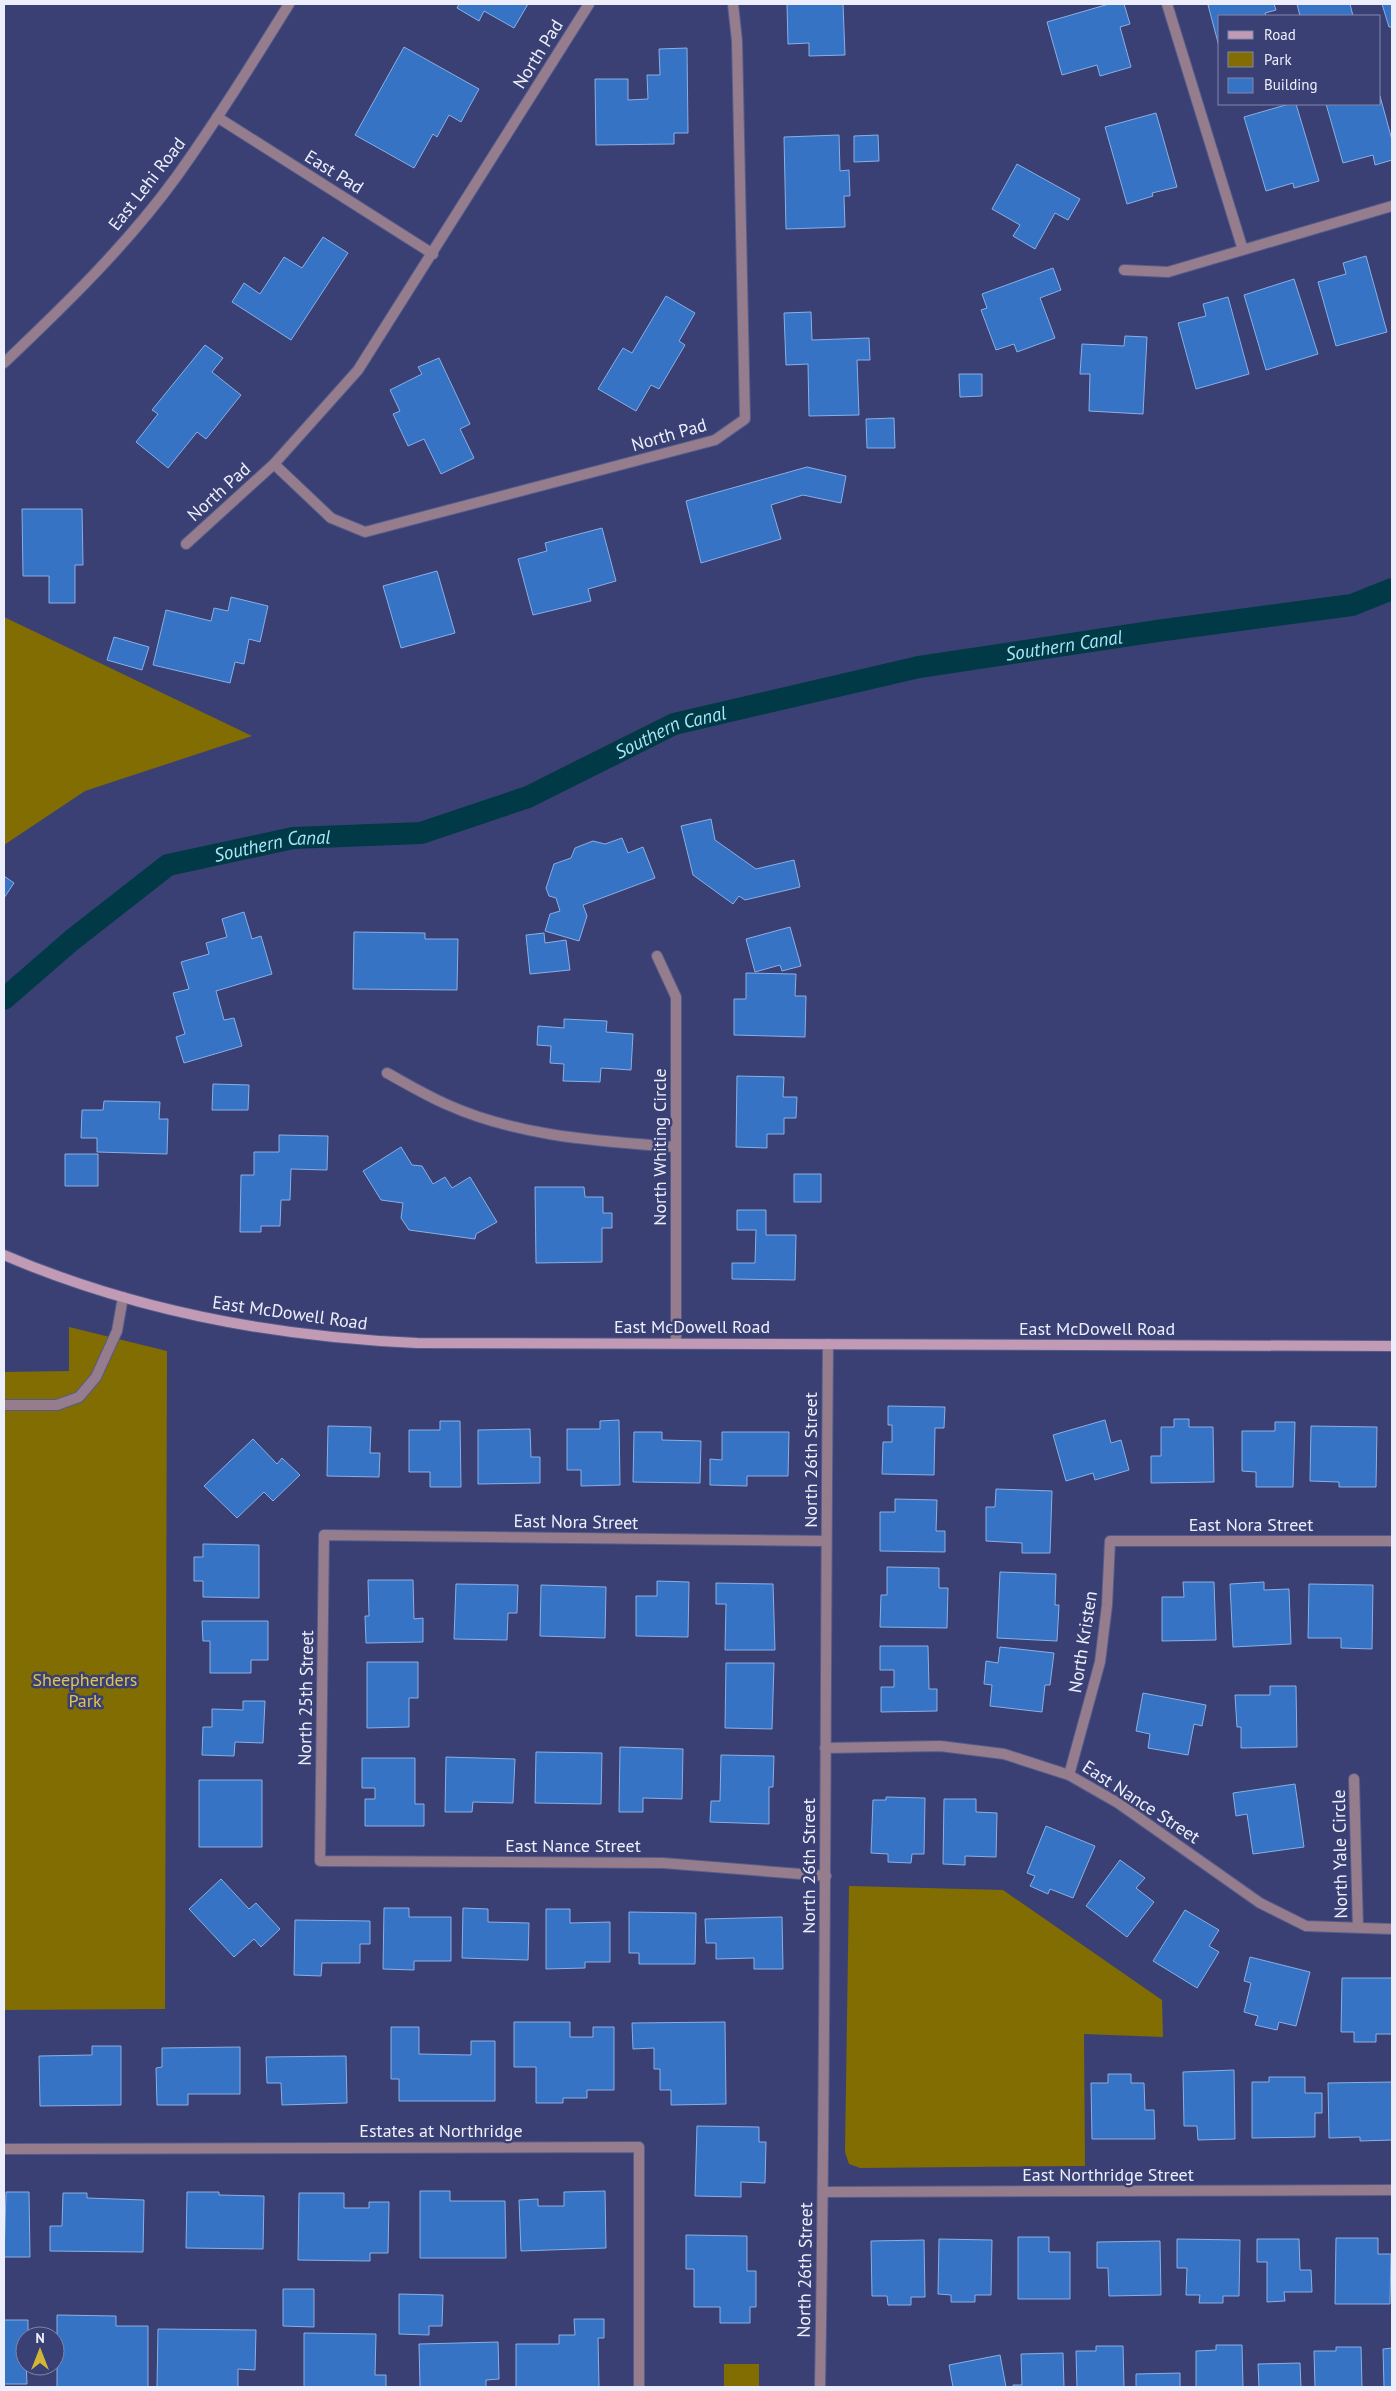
<svg xmlns="http://www.w3.org/2000/svg" width="1396" height="2391" font-family="'PT Sans',sans-serif">
<rect width="100%" height="100%" fill="#3a4074"/>
<path fill="#816d02" d="M4,617L252,736L85,791L4,845Z
M69,1327L167,1351L165,2009L4,2010V1372L69,1371Z
M849,1886L1003,1890L1162,2000L1163,2037L1084,2034L1085,2166L860,2168L849,2164L845,2152Z
M759,2364V2387H724V2364Z"/>
<g fill="none" stroke-linecap="round" stroke-linejoin="round">
<path stroke="#013a46" stroke-width="22" id="s1" d="M4,999L72,940L168,865L293,838L421,833L528,797L674,724L919,667L1157,631L1352,605L1392,589"/>
</g>
<path fill="#3673c5" stroke="#89afe4" d="M459,4H528L514,28L484,11L479,21L457,8Z
M787,4H843L845,55L809,56V43L788,44Z
M1109,4H1124L1130,24L1120,27L1131,67L1100,76L1097,65L1062,75L1047,22Z
M1213,4H1274L1276,10L1265,13L1266,16H1220V50L1208,5Z
M1297,4H1350L1353,16H1300Z
M1382,4H1392V27H1389Z
M404,47L479,89L461,122L449,115L437,137L433,134L414,168L355,135Z
M687,48L688,133H674V144L596,145L595,79H628V100L648,99L647,75H660L659,49Z
M1380,96L1392,140V160L1375,165L1373,155L1343,163L1326,104H1380Z
M1289,104H1296L1319,181L1294,188L1293,183L1266,191L1244,117Z
M1156,113L1177,187L1152,193L1153,196L1127,204L1105,127Z
M839,135L840,171L849,170L850,196H844L845,227L786,229L784,137Z
M878,135L879,161L854,162V136Z
M1017,164L1080,199L1068,220L1055,213L1035,249L1013,236L1020,225L992,209Z
M323,237L348,253L291,340L232,302L244,283L260,294L284,257L302,268Z
M1366,256L1387,332L1336,346L1318,282L1346,274L1343,263Z
M1053,268L1061,290L1040,298L1055,338L1017,352L1014,344L996,350L981,310L987,308L982,294Z
M1294,279L1318,354L1266,370L1244,295Z
M666,296L695,313L679,341L685,345L659,389L651,385L636,411L598,389L623,348L632,353Z
M1228,297L1249,374L1196,389L1178,323L1206,316L1203,304Z
M811,312L812,340L869,338L870,360H857L859,415L809,416L808,364L786,365L784,313Z
M1125,336L1147,337L1143,414L1089,411L1090,374H1080L1082,344L1124,346Z
M205,345L223,358L212,372L241,395L206,439L197,432L168,468L136,442L158,414L152,410Z
M439,358L470,424L460,429L474,458L441,474L424,439L408,446L393,414L400,411L390,390L422,374L418,367Z
M959,374H982V396L960,397Z
M894,418L895,448H867L866,419Z
M807,467L846,476L841,503L803,495L771,505L781,539L701,563L686,501Z
M22,509H82L83,565H75V603H49V576H23Z
M602,528L616,581L588,589L591,601L533,615L518,559L547,551L545,543Z
M437,571L455,633L401,648L383,586Z
M231,597L268,606L260,642L249,639L244,664L235,662L230,683L153,665L166,610L211,621L214,608L228,611Z
M114,637L149,647L142,670L107,660Z
M711,819L715,840L756,869L794,860L800,887L745,900L739,896L733,904L693,875L681,826Z
M622,838L628,853L643,847L655,878L583,905L587,916L579,941L545,931L550,914L560,911L556,898L549,896L546,888L554,864L571,858L575,848L593,841L605,844Z
M4,876L14,883L4,898Z
M244,912L252,939L261,936L272,974L216,991L224,1020L234,1018L242,1046L184,1063L176,1037L185,1034L173,993L189,989L181,962L209,954L206,943L227,937L222,919Z
M790,927L801,966L782,971L780,965L755,972L746,939Z
M354,932L425,933V939H458L457,990L353,989Z
M544,933L545,943L566,940L570,970L530,974L526,935Z
M746,973L796,974L795,996H806L805,1037L734,1035V999H746Z
M564,1019L607,1021L606,1032L633,1034L631,1070L601,1068L600,1082L563,1081L564,1064L550,1063L551,1046L537,1045L538,1026L564,1028Z
M737,1076L784,1077L783,1097H797L796,1118H784V1134H767V1148L736,1147Z
M213,1084L249,1085L248,1110H212Z
M104,1101L160,1102L159,1119H168L167,1154L97,1152V1138H81L82,1110H103Z
M279,1135L328,1136L327,1170L291,1169L290,1200H281L280,1226H261V1232H240L241,1175H254V1152H279Z
M401,1147L412,1165L422,1166L433,1184L445,1177L452,1188L470,1177L497,1222L476,1234L475,1239L409,1230L401,1218L403,1203L381,1200L363,1171Z
M65,1154H98V1186H65Z
M794,1174H821V1202H794Z
M535,1187H584L585,1197H603V1213H612V1228H602V1262L536,1263Z
M737,1210H766V1235H796L795,1280L732,1279V1263H755L756,1230H737Z
M888,1406L945,1407L944,1428H935L934,1475L882,1474L883,1442H892V1425H888Z
M1174,1419H1189V1427H1213L1214,1482L1151,1483V1456H1161V1427H1174Z
M619,1420L620,1485L581,1486V1470H567V1429H600V1421Z
M1105,1420L1111,1443L1121,1440L1129,1470L1095,1480L1093,1473L1066,1481L1053,1435Z
M440,1421H460L461,1487H430V1472H409V1430H440Z
M1275,1422H1295L1293,1487H1256V1472L1242,1471V1431H1275Z
M328,1426L371,1427L370,1453H380L379,1477L327,1476Z
M1311,1426L1377,1427L1376,1487H1339V1482L1310,1481Z
M530,1429L531,1457H540V1483L478,1484V1430Z
M634,1432H662V1440L701,1441L700,1483L633,1482Z
M722,1432H789L788,1476H747V1486L710,1485V1459L722,1460Z
M253,1439L277,1464L282,1458L300,1475L273,1501L264,1492L237,1518L204,1486Z
M996,1489L1052,1491L1050,1553H1022V1543L986,1541V1507H995Z
M895,1499L937,1500L936,1531H945V1552L880,1551V1512H895Z
M203,1544L259,1545V1598L203,1597V1581H194V1557H203Z
M887,1567L939,1568V1588H948L947,1628L880,1627L881,1595H887Z
M1000,1572L1056,1574L1055,1605H1059L1057,1641L997,1638Z
M368,1580H413L414,1619L423,1618V1642L366,1643L365,1616H369Z
M657,1581L689,1582L688,1637L636,1636V1596H657Z
M1183,1582H1214L1216,1640L1162,1641V1597H1184Z
M1264,1582V1590L1289,1589L1291,1644L1233,1647L1230,1584Z
M716,1583L773,1584L775,1650H725L726,1604H716Z
M456,1584L518,1585L517,1613H508L507,1640L454,1639Z
M1309,1584L1373,1585L1372,1649L1341,1648V1638H1308Z
M541,1585L606,1587L605,1638L540,1636Z
M202,1621H268V1660H251V1673H210V1641H203Z
M880,1646H928L929,1689H937V1711L881,1712V1687H894V1670H880Z
M1000,1647L1054,1653L1050,1685H1045L1042,1712L990,1706L992,1685L984,1684L986,1661L998,1663Z
M367,1662H418V1698H409V1727L367,1728Z
M726,1663H774L772,1729L725,1728Z
M1270,1686H1296L1297,1747L1241,1748V1727H1237L1235,1695H1270Z
M1143,1693L1206,1705L1202,1726L1194,1724L1188,1755L1148,1748L1150,1734L1136,1731Z
M243,1701H265L263,1743L235,1742L234,1756L202,1755L203,1727H212V1709L243,1710Z
M620,1747L683,1749L682,1799L643,1798V1812H619Z
M536,1752L602,1753L601,1804L535,1803Z
M721,1755L774,1756L773,1787H769V1824L710,1822L711,1801H720Z
M446,1757L515,1759L513,1803L473,1802L472,1812H445Z
M362,1758H415V1804H424V1826H365V1799H375V1788H362Z
M199,1780H262V1847H199Z
M1295,1784L1304,1847L1253,1854L1247,1814L1236,1816L1233,1793Z
M886,1797L925,1798L924,1854H912L911,1863L888,1862V1854L871,1853L873,1800H886Z
M944,1799H976V1812L997,1813L996,1857L965,1856V1865L943,1864Z
M1046,1826L1095,1846L1073,1898L1050,1889L1048,1894L1030,1886L1035,1876L1027,1873Z
M1120,1860L1145,1878L1136,1888L1154,1902L1127,1937L1086,1906Z
M221,1879L249,1909L256,1903L280,1929L261,1947L254,1939L234,1957L189,1909Z
M384,1908H409V1917H451V1961H414V1970L383,1969Z
M463,1908L488,1909V1922L529,1923L528,1960L462,1958Z
M546,1909H570V1923L610,1922V1962H585V1968L546,1969Z
M1185,1910L1219,1930L1209,1946L1219,1952L1197,1988L1153,1961Z
M629,1912L696,1913L695,1964H639V1953H629Z
M782,1917L783,1969H754V1958L716,1959V1943H706L705,1919Z
M295,1920L370,1921V1944H360V1963H322L321,1976L294,1975Z
M1250,1957L1310,1972L1296,2026L1279,2022L1277,2030L1255,2025L1258,2016L1244,2012L1251,1983L1244,1981Z
M1342,1978H1392V2034H1376V2042H1354V2032H1341Z
M514,2022H570V2037H593V2027H614V2090H587V2098H563V2103H536V2067H514Z
M725,2022L726,2104L671,2105V2090H660V2069H654V2048L633,2049L632,2023Z
M391,2027H419V2054L471,2055V2041H495V2101H399V2079H391Z
M92,2046H121V2105L40,2106L39,2056L92,2055Z
M240,2047V2094H188V2105H157L156,2068L162,2067V2048Z
M346,2056L347,2103L282,2105L281,2083H267L266,2057Z
M1234,2070L1235,2139L1198,2140L1197,2126H1184L1183,2072Z
M1108,2074H1131V2083H1144L1145,2110H1154L1155,2139H1092L1091,2083H1108Z
M1269,2077H1305V2093H1322V2113H1315V2137L1252,2138V2082H1269Z
M1392,2082V2140L1360,2141V2137L1329,2138L1328,2083Z
M697,2126L759,2127V2142H766L765,2183L741,2182V2197L695,2196Z
M420,2191H450V2201H505L506,2258H420Z
M605,2191L606,2248L521,2251L519,2200L538,2199V2206H564V2192Z
M6,2192H29L30,2257H4Z
M187,2192H219V2195L264,2196L263,2249L186,2248Z
M63,2193H87V2198L144,2200L143,2252L50,2251V2226H62Z
M299,2193H344V2208H369V2202H389L388,2253H370V2261L298,2260Z
M686,2235L747,2236V2271H756V2307H750V2323H720V2307H694V2269H686Z
M1018,2237H1049V2252H1070V2299H1018Z
M1336,2238H1378V2254H1391L1390,2304H1335Z
M939,2239L992,2240L991,2295H975V2302H951V2295L938,2294Z
M1177,2239L1240,2240L1239,2296H1223V2303H1199L1200,2295H1186L1187,2268H1177Z
M1257,2239H1299L1300,2270H1311L1312,2292H1284L1285,2301L1267,2302V2262H1257Z
M924,2240L925,2297H911V2305H888L887,2296H872L871,2241Z
M1160,2241L1161,2295L1109,2296L1108,2268H1097V2242Z
M283,2289H314V2327L283,2326Z
M399,2294L443,2295L442,2326H429V2335L399,2334Z
M57,2315L116,2316V2326H148V2387H57Z
M574,2319H604V2338H598L599,2387H516V2344H559V2335H575Z
M4,2320H28V2336H25L27,2384H4Z
M158,2329L256,2330L255,2370L238,2369V2387H157Z
M304,2333L376,2334L375,2375H386V2387H304Z
M498,2342L499,2379L486,2380V2387H420L419,2344Z
M1216,2345H1242L1243,2387H1196V2351L1216,2350Z
M1096,2346H1123L1124,2387H1077L1076,2351H1096Z
M1336,2347H1361L1362,2387H1315L1314,2351H1336Z
M1392,2348V2387H1384L1383,2349Z
M1063,2353L1064,2387H1013V2385H1022L1021,2354Z
M1000,2355L1006,2387H953L949,2365Z
M1300,2363L1301,2387H1259L1258,2364Z
M1180,2373V2387H1136V2374Z"/>
<g fill="none" stroke-linecap="round" stroke-linejoin="round">
<g stroke="#565c8a" stroke-width="12">
<path id="lane" d="M4,1405H57L79,1397L96,1377L117,1331L123,1297"/>
</g>
<g stroke="#565c8a" stroke-width="12">
<path id="street" d="M1167,4L1243,250
M217,117L433,254
M1124,270L1168,272L1392,206
M4,363C65,305 127,245 177,176C217,120 253,62 289,4
M274,464L331,518L365,532L715,440L745,419L737,41L733,4
M186,544L274,464L358,370L589,4
M657,956L676,997V1342
M387,1073C407,1084 427,1096 448,1105C520,1137 599,1141 676,1147
M826,1541L324,1535L320,1861L663,1863L826,1876
M825,1748L940,1746L1004,1754L1069,1775L1118,1803L1260,1903L1306,1926L1392,1929
M1069,1775L1100,1662L1107,1605L1110,1541H1392
M1354,1779L1358,1928
M4,2149L639,2147V2387
M823,2192L1392,2190
M820,2387C826,2039 825,1692 828,1344"/>
</g>
<g stroke="#565c8a" stroke-width="12">
<path id="secondary" d="M4,1255C135,1311 275,1337 417,1343L1392,1346"/>
</g>
<use href="#lane" stroke="#957d8e" stroke-width="10"/>
<use href="#street" stroke="#957d8e" stroke-width="10"/>
<use href="#secondary" stroke="#c19bb6" stroke-width="10"/>
</g>
<g text-anchor="middle" stroke-width="5" stroke-linejoin="round" paint-order="stroke">
<g font-size="18" fill="#eceffb" stroke="#3a4074">
<text transform="translate(538 54) rotate(-58)" y="6">North Pad</text>
<text transform="translate(334 172) rotate(32)" y="6">East Pad</text>
<text transform="translate(147 184) rotate(-52)" y="6">East Lehi Road</text>
<text transform="translate(669 435) rotate(-16)" y="6">North Pad</text>
<text transform="translate(219 492) rotate(-42)" y="6">North Pad</text>
<text transform="translate(660 1147) rotate(-90)" y="6">North Whiting Circle</text>
<text transform="translate(290 1313) rotate(8)" y="6">East McDowell Road</text>
<text x="692" y="1333">East McDowell Road</text>
<text x="1097" y="1335">East McDowell Road</text>
<text transform="translate(811 1460) rotate(-90)" y="6">North 26th Street</text>
<text transform="translate(576 1522) rotate(1)" y="6">East Nora Street</text>
<text x="1251" y="1531">East Nora Street</text>
<text transform="translate(1083 1642) rotate(-81)" y="6">North Kristen</text>
<text transform="translate(306 1698) rotate(-89)" y="6">North 25th Street</text>
<text transform="translate(1141 1802) rotate(33)" y="6">East Nance Street</text>
<text x="573" y="1852">East Nance Street</text>
<text transform="translate(1340 1854) rotate(-91)" y="6">North Yale Circle</text>
<text transform="translate(809 1866) rotate(-90)" y="6">North 26th Street</text>
<text x="441" y="2137">Estates at Northridge</text>
<text x="1108" y="2181">East Northridge Street</text>
<text transform="translate(805 2270) rotate(-89)" y="6">North 26th Street</text>
</g>
<g font-size="18" fill="#dfc44f" stroke="#3a4074">
<text x="85" y="1686">Sheepherders<tspan x="85" dy="21">Park</tspan></text>
</g>
<g font-size="19" font-style="italic" fill="#a6e7f8" stroke="#3a4074">
<text dy="7" stroke="none"><textPath href="#s1" startOffset="1142">Southern Canal</textPath></text>
<text dy="7" stroke="none"><textPath href="#s1" startOffset="738">Southern Canal</textPath></text>
<text dy="7" stroke="none"><textPath href="#s1" startOffset="318">Southern Canal</textPath></text>
</g>
</g>
<rect width="1396" height="2391" fill="none" stroke="#eceffb" stroke-width="10"/>
<rect x="1218" y="15" width="162" height="90" fill="#3a4074" stroke="#8186aa"/>
<rect x="1228" y="31" width="25" height="8" fill="#c19bb6" stroke="#8186aa"/>
<text x="1264" y="40" font-size="15" fill="#eceffb">Road</text>
<rect x="1228" y="52" width="25" height="15" fill="#816d02" stroke="#8186aa"/>
<text x="1264" y="65" font-size="15" fill="#eceffb">Park</text>
<rect x="1228" y="78" width="25" height="15" fill="#3673c5" stroke="#8186aa"/>
<text x="1264" y="90" font-size="15" fill="#eceffb">Building</text>
<g transform="translate(40 2351)"><circle r="24" fill="#3a4074" stroke="#8186aa"/>
<path d="M0-4L9 19L0 12L-9 19Z" fill="#d2b736"/>
<text y="-8" font-size="14" font-weight="bold" text-anchor="middle" fill="#eceffb">N</text>
</g>
</svg>
